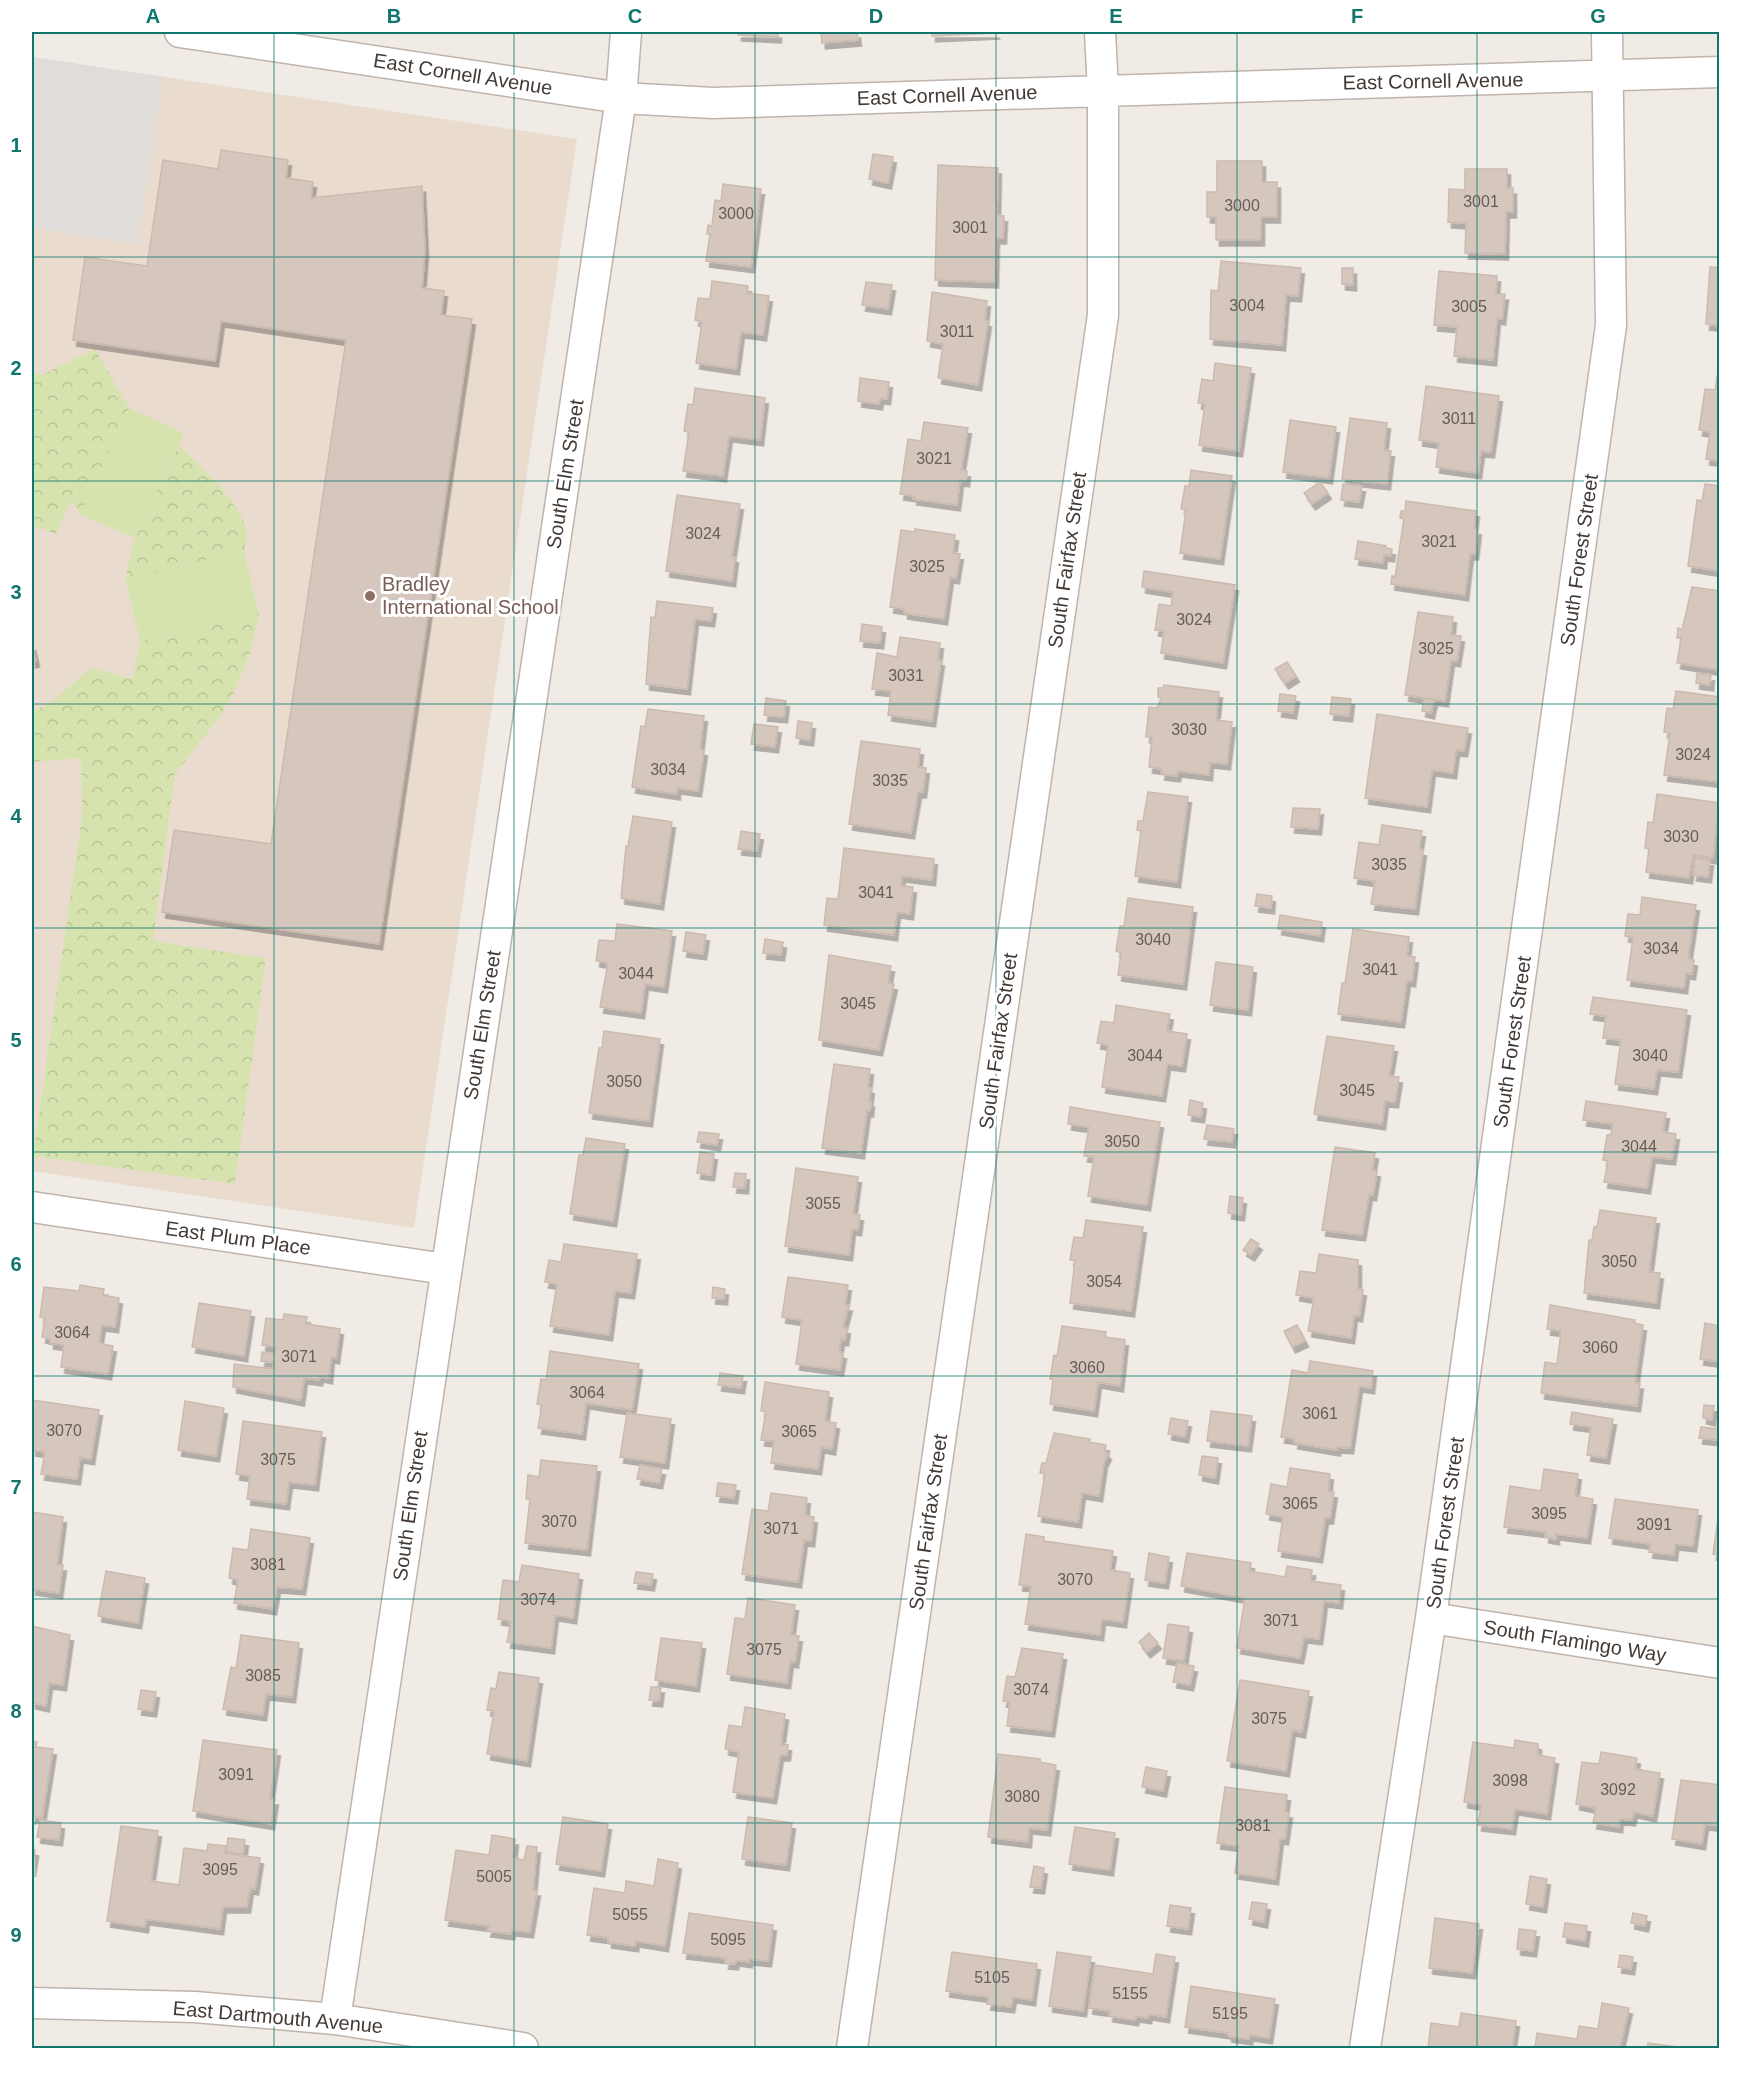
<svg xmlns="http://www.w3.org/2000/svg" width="1751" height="2080" font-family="Helvetica,sans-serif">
<defs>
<pattern id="park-crowns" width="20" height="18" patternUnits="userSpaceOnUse" patternTransform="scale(1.5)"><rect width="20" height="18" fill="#d7e3af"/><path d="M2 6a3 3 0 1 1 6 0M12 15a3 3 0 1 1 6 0" fill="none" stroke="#bac497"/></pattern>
<filter id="shadow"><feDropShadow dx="3.5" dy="6" stdDeviation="0" flood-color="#0004"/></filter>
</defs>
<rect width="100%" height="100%" fill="#f1ebe5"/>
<path fill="#e9dccf" d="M32,57L577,139L414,1228L32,1171Z"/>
<path fill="#d7e3af" d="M129,408L184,433L135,539L80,514Z
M244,551L259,614L140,641L125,579Z"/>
<path fill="url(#park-crowns)" d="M95,349L129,408L80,514L71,500L56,534L32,525V373L41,375Z
M179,445C199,465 243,504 247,533C247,538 245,546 244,551L125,579L135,539Z
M259,614L250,655L232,696L218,719L175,774L153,941L266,958L235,1184L33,1156L82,816L81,758L32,762V712L56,699L90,668L133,679L140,641Z"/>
<path fill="#dfdcda" d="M32,57L163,77L137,244L32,227Z"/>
<path fill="#d5c7be" stroke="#ccbaae" stroke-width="1.5" filter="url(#shadow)" d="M738,32H778V37L738,35Z
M821,32H857L858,40L822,43Z
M932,32H995L996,33L932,36Z
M221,150L288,160L286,178L313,182L311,198L422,186L425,251L422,288L444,291L441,315L472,319L379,944L162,912L174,830L271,844L346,340L221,321L215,361L73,340L85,257L147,266L163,160L218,169Z
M873,154L893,157L888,183L869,179Z
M1217,161H1262V182H1277V217H1261V240H1216V217H1207V192H1217Z
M938,165L998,168L997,215L1004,216L1003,238H996L995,282L935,280Z
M1465,169H1507V188H1513V212H1506L1505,254L1465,253L1466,223L1448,222L1449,189L1465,190Z
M723,184L761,189L751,267L706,261L710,234H707L708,225L712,226L715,200L721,201Z
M1221,261L1301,268L1298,296L1286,295L1282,345L1210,339L1211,290L1218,291Z
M1710,267L1720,268V326L1706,324Z
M1342,268H1353V285L1342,284Z
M1439,271L1497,276L1496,294H1505L1502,319L1497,318L1493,360L1454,356L1457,327L1434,325Z
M712,281L748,286L747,293L769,296L763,335L741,332L736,369L696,363L702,322L695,320L698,298L710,299Z
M866,282L892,285L888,309L862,305Z
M932,292L987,301L985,320L988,321L978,385L938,378L943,344L927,341Z
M1215,363L1251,368L1239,451L1199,445L1205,404L1198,403L1202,379L1213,381Z
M1717,376H1720V461L1706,459L1710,432L1699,430L1705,389L1715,390Z
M860,378L889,382L887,399L880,398L879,404L858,401Z
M1426,386L1499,396L1491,452L1481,451L1478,473L1436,467L1439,443L1419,440Z
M695,388L765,398L760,440L729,436L723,476L683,471L689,432L684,431L688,404L693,405Z
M1350,418L1387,423L1384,450L1391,451L1387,484L1342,479Z
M1290,420L1336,427L1329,478L1283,472Z
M924,422L968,428L961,470L967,471L966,481L960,480L957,505L913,499L914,496L900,494L908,439L921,441Z
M1191,470L1232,476L1220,559L1180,553L1186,510L1181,509L1185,486H1189Z
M1320,482L1328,493L1312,504L1304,493Z
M1343,484L1362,486L1359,502L1341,500Z
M1705,484L1720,486V571L1688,566L1697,500L1702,501Z
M677,495L740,504L732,556L735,557L732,581L666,571Z
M1406,501L1476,511L1474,528L1478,529L1475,554H1470L1465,595L1391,584L1392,576L1395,577L1404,519L1400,518L1401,511H1405Z
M915,529L955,535L953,553L960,554L956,578L950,577L944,619L904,613V609L890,607L901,530L915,532Z
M1358,541L1386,546V548L1392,549L1391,556L1384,555L1383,563L1355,559Z
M1144,571L1235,585L1223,663L1161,653L1164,631L1155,630L1159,604L1171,606L1173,592L1142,587Z
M1692,587L1720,591V670L1677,663L1681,638H1677L1678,628L1682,630Z
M657,601L713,608L711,621L695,619L687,689L646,684L651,617L655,618Z
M1418,612L1453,617L1451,635L1461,636L1457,661L1451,660L1445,701L1405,695Z
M862,624L882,627L880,643L860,641Z
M900,637L940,643L938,660H941L932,721L888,715L891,691L872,689L877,653L897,657Z
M32,644L36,661L32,662Z
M1287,662L1296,676L1285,683L1275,669Z
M1697,673L1711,675L1710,685L1696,683Z
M1164,685L1219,692L1216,720L1232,722L1227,764L1210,762L1209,775L1178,771L1177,776L1161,774L1162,769L1149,767L1152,737H1146L1149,707L1157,708L1161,698L1158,697V688H1163Z
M1676,691L1720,697V782L1664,775L1670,733L1664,732L1667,708L1673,709Z
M1280,694L1296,696L1293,713L1278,711Z
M1332,697L1351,699L1349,716L1330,714Z
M766,698L786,701L784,717L764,715Z
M1424,699L1434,700L1431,713L1422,711Z
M648,709L704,716L700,749L704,750L698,791L677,788V794L632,787L641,726L645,727Z
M1377,714L1468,728L1464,751L1456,750L1453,773L1432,770L1427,807L1365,798Z
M798,721L812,723L810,740L796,738Z
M754,724L778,727L775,747L751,744Z
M861,741L920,749L918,767L926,768L923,792H918L911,833L849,824Z
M1148,792L1188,797L1177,882L1135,876L1141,831L1137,830L1138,821H1143Z
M1657,794L1719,803L1713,858L1693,855L1689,878L1646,872L1649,849L1645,848L1648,822L1653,823Z
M1293,808L1320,809L1318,829L1291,827Z
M633,816L672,822L660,904L621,898L626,846H628Z
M1382,825L1422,831L1419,849L1423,850L1415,909L1371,904L1375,881L1354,878L1359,842L1379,845Z
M741,831L760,834L757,851L738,849Z
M844,848L934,859L932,880L902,876L901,886L913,887L910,914L897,912L894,935L824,925L827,898L838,899Z
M1695,858L1710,860L1708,877L1693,875Z
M1257,894L1272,896L1271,908L1255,906Z
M1642,897L1696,905L1688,959L1694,960L1692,974L1686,973L1684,988L1627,980L1633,938L1625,936L1628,914L1640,915Z
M1128,898L1193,907L1183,984L1118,975L1121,953L1116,951L1120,926H1124Z
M1280,915L1322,922L1320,936L1278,929Z
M617,924L672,931L664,987L645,984L641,1013L600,1007L608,963L596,961L599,940L615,941Z
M1353,929L1409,937L1407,956L1415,957L1412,981L1407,980L1401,1022L1338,1014L1342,983L1345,984Z
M686,932L706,935L703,954L683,951Z
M765,939L783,942L781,955L763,953Z
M829,955L891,966L888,983L894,984L879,1050L819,1040Z
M1216,962L1253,967L1248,1010L1210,1005Z
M1593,997L1687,1010L1678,1072L1657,1070L1654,1089L1615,1084L1621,1040L1603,1038L1606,1016L1590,1014Z
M1116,1005L1170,1014L1167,1031L1187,1034L1182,1066L1167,1064L1162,1096L1102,1087L1108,1045L1097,1043L1101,1021L1114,1023Z
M604,1031L660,1039L649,1121L589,1113L599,1048H602Z
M1327,1036L1394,1046L1389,1076L1399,1077L1395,1102L1385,1101L1382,1124L1314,1114Z
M834,1064L870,1069L868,1087L871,1088L869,1101H871L870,1111H867L861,1153L822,1148Z
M1190,1100L1203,1103L1201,1117L1188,1115Z
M1586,1101L1666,1113L1663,1132L1676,1134L1672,1159L1652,1157L1647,1188L1604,1182L1608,1161L1603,1160L1607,1135H1611L1613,1124L1583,1120Z
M1070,1107L1160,1122L1147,1205L1088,1196L1094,1157L1084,1156L1089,1127L1068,1124Z
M1207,1125L1234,1129L1232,1142L1204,1139Z
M699,1132L719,1134L717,1145L697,1142Z
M586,1138L625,1144L613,1221L570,1214L579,1155H583Z
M1335,1147L1375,1153L1372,1170L1377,1171L1373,1195L1369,1194L1362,1235L1322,1230Z
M700,1152L714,1154L711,1175L697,1173Z
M796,1168L858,1177L853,1214L860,1215L858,1230L852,1229L849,1255L785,1246Z
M735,1173L746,1174L745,1188L733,1187Z
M1230,1196L1243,1198L1241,1215L1228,1213Z
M1600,1210L1656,1218L1649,1272L1660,1273L1656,1303L1584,1293L1589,1240H1592L1594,1227H1597Z
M1086,1220L1143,1227L1131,1311L1070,1303L1075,1260H1070L1074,1237L1083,1238Z
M1251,1239L1259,1244L1251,1255L1243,1250Z
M564,1244L637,1254L631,1293L615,1291L609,1335L550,1326L557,1284L545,1282L549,1260L561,1262Z
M1319,1254L1358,1260V1289L1363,1290L1359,1316L1354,1315L1351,1338L1308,1331L1314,1298L1296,1295L1300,1271L1316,1273Z
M788,1277L848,1285L845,1305H849L843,1327L847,1328L845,1340L841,1339L839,1352L843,1353L840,1370L796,1364L802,1320L782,1317Z
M80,1285L104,1289L103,1295L119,1298L115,1327L102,1325L99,1343L113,1346L108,1374L61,1367L64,1345L50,1343V1339L42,1337L45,1318L40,1317L44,1287L79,1291Z
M713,1287L725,1289L724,1299L712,1298Z
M199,1303L251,1311L244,1356L192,1347Z
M1550,1305L1635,1320L1634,1323L1643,1325L1635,1383H1640L1637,1406L1541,1393L1545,1362L1557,1364L1561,1331L1547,1329Z
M284,1314L307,1317L306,1324L340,1329L336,1358L331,1357L329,1378L320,1376L319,1380L304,1378L301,1400L233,1387L234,1364L273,1369L274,1362L261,1361L262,1352L275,1354L276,1347L262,1345L266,1318L283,1320Z
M1705,1323L1720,1326V1362L1700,1359Z
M1297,1325L1305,1341L1292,1347L1284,1331Z
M1062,1326L1106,1332L1105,1337L1125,1340L1120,1386L1098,1382L1094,1411L1050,1404L1053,1379H1050L1054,1355L1057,1356Z
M550,1351L639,1364L632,1410L586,1403L582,1434L538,1428L542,1405L537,1404L541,1379L546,1380Z
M1310,1361L1373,1371L1371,1388L1359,1386L1350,1448L1337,1447V1450L1294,1443L1295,1439L1281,1437L1292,1370L1308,1373Z
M720,1373L743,1376L741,1388L718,1385Z
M765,1382L829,1392L825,1421L836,1423L832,1449L821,1447L818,1469L771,1463L774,1441L761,1440L766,1412L761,1411Z
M32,1400L99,1410L91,1459L80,1457L77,1479L41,1474L45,1452L32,1450Z
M185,1401L224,1408L216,1456L178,1450Z
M1704,1405L1714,1406L1712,1420L1703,1418Z
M1211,1411L1252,1416L1248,1446L1207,1441Z
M1572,1412L1613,1419L1606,1458L1587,1455L1591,1427L1570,1424Z
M627,1413L671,1419L665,1463L620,1457Z
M1171,1418L1188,1421L1185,1437L1168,1434Z
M243,1421L322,1432L315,1485L289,1482L286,1504L247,1499L250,1476L236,1474Z
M1701,1427L1719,1429L1718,1440L1699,1438Z
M1054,1433L1090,1439L1089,1442L1106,1445L1105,1451L1108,1454L1104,1462L1099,1496L1082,1493L1078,1522L1038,1516L1045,1474L1040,1473L1042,1463H1046Z
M1202,1456L1218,1458L1215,1478L1199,1475Z
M541,1460L597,1466L587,1550L525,1543L530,1499H526L528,1475L539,1477Z
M640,1465L662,1469L659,1483L637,1479Z
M1290,1468L1330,1474L1328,1491L1334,1492L1330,1518H1325L1319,1557L1278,1551L1283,1517L1266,1514L1271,1484L1287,1487Z
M1544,1469L1578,1474L1575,1496L1593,1499L1587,1538L1556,1534V1539L1545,1537L1546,1532L1504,1527L1510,1486L1541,1491Z
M718,1483L736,1485L734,1498L716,1496Z
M771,1493L807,1498L805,1515L814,1517L811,1541L804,1540L798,1582L742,1574L752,1509L768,1511Z
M1615,1499L1698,1510L1693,1546L1675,1544L1674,1555L1649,1552L1651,1544L1609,1538Z
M1720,1505V1555L1713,1554Z
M32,1512L63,1517L57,1565H63L59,1593L32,1589Z
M251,1529L310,1538L302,1589L277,1587L273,1609L234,1603L238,1580L229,1578L233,1548L248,1550Z
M1026,1534L1044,1537V1541L1113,1551L1110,1570L1130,1573L1123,1622L1102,1619L1100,1635L1025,1624L1031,1586L1019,1585Z
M1149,1553L1169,1557L1165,1583L1145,1580Z
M1187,1553L1251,1563L1250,1571L1285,1577L1287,1566L1312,1570L1311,1581L1341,1585L1339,1603L1324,1601L1319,1639L1304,1637L1300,1658L1237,1648L1245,1598L1181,1586Z
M522,1565L579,1574L573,1618L555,1615L551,1648L507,1642L511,1621L498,1619L503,1580L519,1582Z
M106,1571L145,1578L138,1623L98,1616Z
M636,1572L653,1574L651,1585L634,1583Z
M748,1598L795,1605L791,1635L799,1636L795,1662L790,1661L787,1683L727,1674L735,1618L745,1619Z
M1168,1624L1189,1627L1184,1661L1163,1658Z
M32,1626L70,1635L63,1685L49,1683L46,1706L32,1703Z
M1149,1633L1158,1643L1147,1652L1139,1642Z
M241,1635L299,1643L292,1697L266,1694L263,1715L223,1709L231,1667L236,1668Z
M661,1638L702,1643L696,1686L655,1680Z
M1022,1648L1063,1654L1051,1731L1007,1726L1010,1702L1003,1701L1007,1676L1015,1677Z
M1177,1663L1194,1666L1190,1685L1173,1682Z
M499,1672L539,1678L527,1761L487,1754L494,1711L487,1710L491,1688L496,1689Z
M1240,1680L1309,1691L1302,1732L1292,1730L1286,1771L1227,1761Z
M651,1687H661L659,1701L649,1700Z
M141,1690L156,1692L153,1711L138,1709Z
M745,1707L785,1714L781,1744L788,1745L787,1755H780L773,1798L733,1792L739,1752L725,1749L729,1725L742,1727Z
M203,1740L277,1750L270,1799H275L271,1824L193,1811Z
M1515,1740L1538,1744V1755L1555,1758L1547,1814L1515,1809L1512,1829L1478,1825L1481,1805L1464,1802L1473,1742L1514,1748Z
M32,1741L37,1742L36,1747L53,1749L42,1818L32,1816V1819Z
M1601,1752L1637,1758L1635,1769L1660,1773L1653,1816L1634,1812L1632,1820L1620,1819L1619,1827L1593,1823L1596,1808L1576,1804L1582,1762L1599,1764Z
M998,1754L1040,1759V1762L1056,1765L1047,1830L1029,1828L1028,1842L988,1837Z
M1146,1767L1167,1771L1163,1791L1142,1787Z
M1681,1780L1720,1785V1826L1705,1824L1702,1844L1672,1839Z
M1225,1787L1287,1795L1285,1812H1289L1285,1839L1280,1838L1275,1879L1235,1873L1239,1846L1217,1843Z
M563,1817L608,1824L601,1871L556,1864Z
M748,1817L792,1823L786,1865L742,1859Z
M40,1820L61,1823L59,1840L37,1837Z
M121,1826L158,1831L151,1881L179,1885L184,1848L207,1851L208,1844L226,1846L225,1853L260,1858L255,1889L250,1888L247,1907H223L220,1929L146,1919L145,1927L107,1921Z
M1075,1827L1115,1833L1110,1870L1069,1864Z
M492,1835L515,1839L513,1858L524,1860L527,1846L537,1847L533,1890H537L530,1932L512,1930L511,1934L487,1931L489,1926L445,1920L456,1850L489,1855Z
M228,1838L245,1840L243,1854L226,1852Z
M32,1849L35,1850L32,1871Z
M658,1859L678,1863L665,1946L636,1941L635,1946L608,1942V1938L587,1935L594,1888L625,1893L626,1881L654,1886Z
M1034,1866L1044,1868L1041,1888L1030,1887Z
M1530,1876L1547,1879L1543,1907L1526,1904Z
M1252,1902L1267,1904L1264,1922L1249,1919Z
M1170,1905L1191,1908L1188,1929L1167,1926Z
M689,1913L773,1925L768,1961L749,1959V1962L736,1960L735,1964L725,1963L726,1958L683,1953Z
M1633,1913L1647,1916L1645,1926L1631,1923Z
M1435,1918L1479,1924L1472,1973L1429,1968Z
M1565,1923L1587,1926L1585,1941L1563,1937Z
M1519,1929L1536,1931L1533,1951L1517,1949Z
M952,1952L1037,1964L1032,2000L1013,1997L1011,2007L987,2004L989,1997L946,1991Z
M1057,1952L1091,1957L1083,2011L1049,2006Z
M1156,1954L1175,1957L1166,2017L1149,2014L1148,2018L1136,2016L1135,2020L1109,2016L1110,2011L1089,2008L1095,1965L1153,1974Z
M1620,1955L1633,1957L1631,1969L1618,1967Z
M1191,1986L1275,1999L1269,2038L1250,2035L1249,2039L1228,2036V2033L1185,2027Z
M1602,2003L1629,2008L1620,2048H1535L1537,2033L1577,2039L1579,2026L1598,2029Z
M1461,2013L1516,2021L1512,2048H1428L1431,2023L1459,2027Z
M1648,2043L1685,2048H1647Z"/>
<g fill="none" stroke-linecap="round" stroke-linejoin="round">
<g stroke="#bfb3ab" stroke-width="33">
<path id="street" d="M180,32L621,98L713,103L1720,72
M32,1207L445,1269
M1431,1618L1720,1663
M32,2003L195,2007L335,2019L523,2048
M335,2019L621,98L626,32
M852,2048L1103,315V89L1100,32
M1365,2048L1431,1618L1611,325L1607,32"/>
</g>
<use href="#street" stroke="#fff" stroke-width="30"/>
</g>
<path fill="none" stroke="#0f766e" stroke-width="1.5" stroke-opacity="0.55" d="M274,32V2048M514,32V2048M755,32V2048M996,32V2048M1237,32V2048M1477,32V2048M32,257H1720M32,481H1720M32,704H1720M32,928H1720M32,1152H1720M32,1376H1720M32,1599H1720M32,1823H1720"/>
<circle fill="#8d6e63" stroke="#fff" stroke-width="2" cx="370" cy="596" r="6"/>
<g text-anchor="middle" stroke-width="6" stroke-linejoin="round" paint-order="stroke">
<g font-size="16" fill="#685d57">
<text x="1481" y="207">3001</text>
<text x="1242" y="211">3000</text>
<text x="736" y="219">3000</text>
<text x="970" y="233">3001</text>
<text x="1247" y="311">3004</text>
<text x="1469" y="312">3005</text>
<text x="957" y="337">3011</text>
<text x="1459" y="424">3011</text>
<text x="934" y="464">3021</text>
<text x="703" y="539">3024</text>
<text x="1439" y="547">3021</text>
<text x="927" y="572">3025</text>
<text x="1194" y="625">3024</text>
<text x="1436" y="654">3025</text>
<text x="906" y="681">3031</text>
<text x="1189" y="735">3030</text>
<text x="1693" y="760">3024</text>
<text x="668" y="775">3034</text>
<text x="890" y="786">3035</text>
<text x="1681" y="842">3030</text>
<text x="1389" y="870">3035</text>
<text x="876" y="898">3041</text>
<text x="1153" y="945">3040</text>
<text x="1661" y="954">3034</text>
<text x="1380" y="975">3041</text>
<text x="636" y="979">3044</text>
<text x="858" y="1009">3045</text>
<text x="1145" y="1061">3044</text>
<text x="1650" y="1061">3040</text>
<text x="624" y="1087">3050</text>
<text x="1357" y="1096">3045</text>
<text x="1122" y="1147">3050</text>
<text x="1639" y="1152">3044</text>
<text x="823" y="1209">3055</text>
<text x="1619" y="1267">3050</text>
<text x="1104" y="1287">3054</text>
<text x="72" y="1338">3064</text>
<text x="1600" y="1353">3060</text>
<text x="299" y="1362">3071</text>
<text x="1087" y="1373">3060</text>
<text x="587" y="1398">3064</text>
<text x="1320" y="1419">3061</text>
<text x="64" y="1436">3070</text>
<text x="799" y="1437">3065</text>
<text x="278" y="1465">3075</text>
<text x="1300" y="1509">3065</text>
<text x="1549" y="1519">3095</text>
<text x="559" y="1527">3070</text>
<text x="1654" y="1530">3091</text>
<text x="781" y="1534">3071</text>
<text x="268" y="1570">3081</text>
<text x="1075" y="1585">3070</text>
<text x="538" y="1605">3074</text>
<text x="1281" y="1626">3071</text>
<text x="764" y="1655">3075</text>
<text x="263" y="1681">3085</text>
<text x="1031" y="1695">3074</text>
<text x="1269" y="1724">3075</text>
<text x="236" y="1780">3091</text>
<text x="1510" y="1786">3098</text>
<text x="1618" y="1795">3092</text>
<text x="1022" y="1802">3080</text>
<text x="1253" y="1831">3081</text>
<text x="220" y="1875">3095</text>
<text x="494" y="1882">5005</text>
<text x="630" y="1920">5055</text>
<text x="728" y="1945">5095</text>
<text x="992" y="1983">5105</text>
<text x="1130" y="1999">5155</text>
<text x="1230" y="2019">5195</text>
</g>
<g font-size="20" fill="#433a35" stroke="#fff">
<text transform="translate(463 74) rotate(9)" y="7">East Cornell Avenue</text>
<text transform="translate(1433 81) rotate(-1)" y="7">East Cornell Avenue</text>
<text transform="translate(947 95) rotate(-2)" y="7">East Cornell Avenue</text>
<text transform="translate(565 474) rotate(-81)" y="7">South Elm Street</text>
<text transform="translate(1067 560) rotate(-82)" y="7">South Fairfax Street</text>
<text transform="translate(1579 560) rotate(-82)" y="7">South Forest Street</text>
<text transform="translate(482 1025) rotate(-81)" y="7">South Elm Street</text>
<text transform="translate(998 1041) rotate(-82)" y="7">South Fairfax Street</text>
<text transform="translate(1512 1042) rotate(-82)" y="7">South Forest Street</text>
<text transform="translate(238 1238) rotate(8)" y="7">East Plum Place</text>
<text transform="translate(410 1506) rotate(-82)" y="7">South Elm Street</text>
<text transform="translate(928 1522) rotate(-82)" y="7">South Fairfax Street</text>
<text transform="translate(1445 1523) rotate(-82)" y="7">South Forest Street</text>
<text transform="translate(1575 1641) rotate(9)" y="7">South Flamingo Way</text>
<text transform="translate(278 2017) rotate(5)" y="7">East Dartmouth Avenue</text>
</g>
<g font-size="20" fill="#785e54" stroke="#fff" text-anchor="start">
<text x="382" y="591">Bradley<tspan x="382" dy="23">International School</tspan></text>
</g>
</g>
<rect width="1751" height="2080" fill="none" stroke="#ffffff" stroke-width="66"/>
<rect x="33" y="33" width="1685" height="2014" fill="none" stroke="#0f766e" stroke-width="2"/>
<g font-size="20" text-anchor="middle" font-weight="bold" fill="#0f766e">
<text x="153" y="23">A</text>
<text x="394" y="23">B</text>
<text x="635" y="23">C</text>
<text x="876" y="23">D</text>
<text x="1116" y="23">E</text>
<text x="1357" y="23">F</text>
<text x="1598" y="23">G</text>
<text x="16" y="152">1</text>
<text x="16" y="375">2</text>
<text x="16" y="599">3</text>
<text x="16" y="823">4</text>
<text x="16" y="1047">5</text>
<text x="16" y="1271">6</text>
<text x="16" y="1494">7</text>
<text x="16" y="1718">8</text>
<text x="16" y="1942">9</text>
</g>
</svg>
